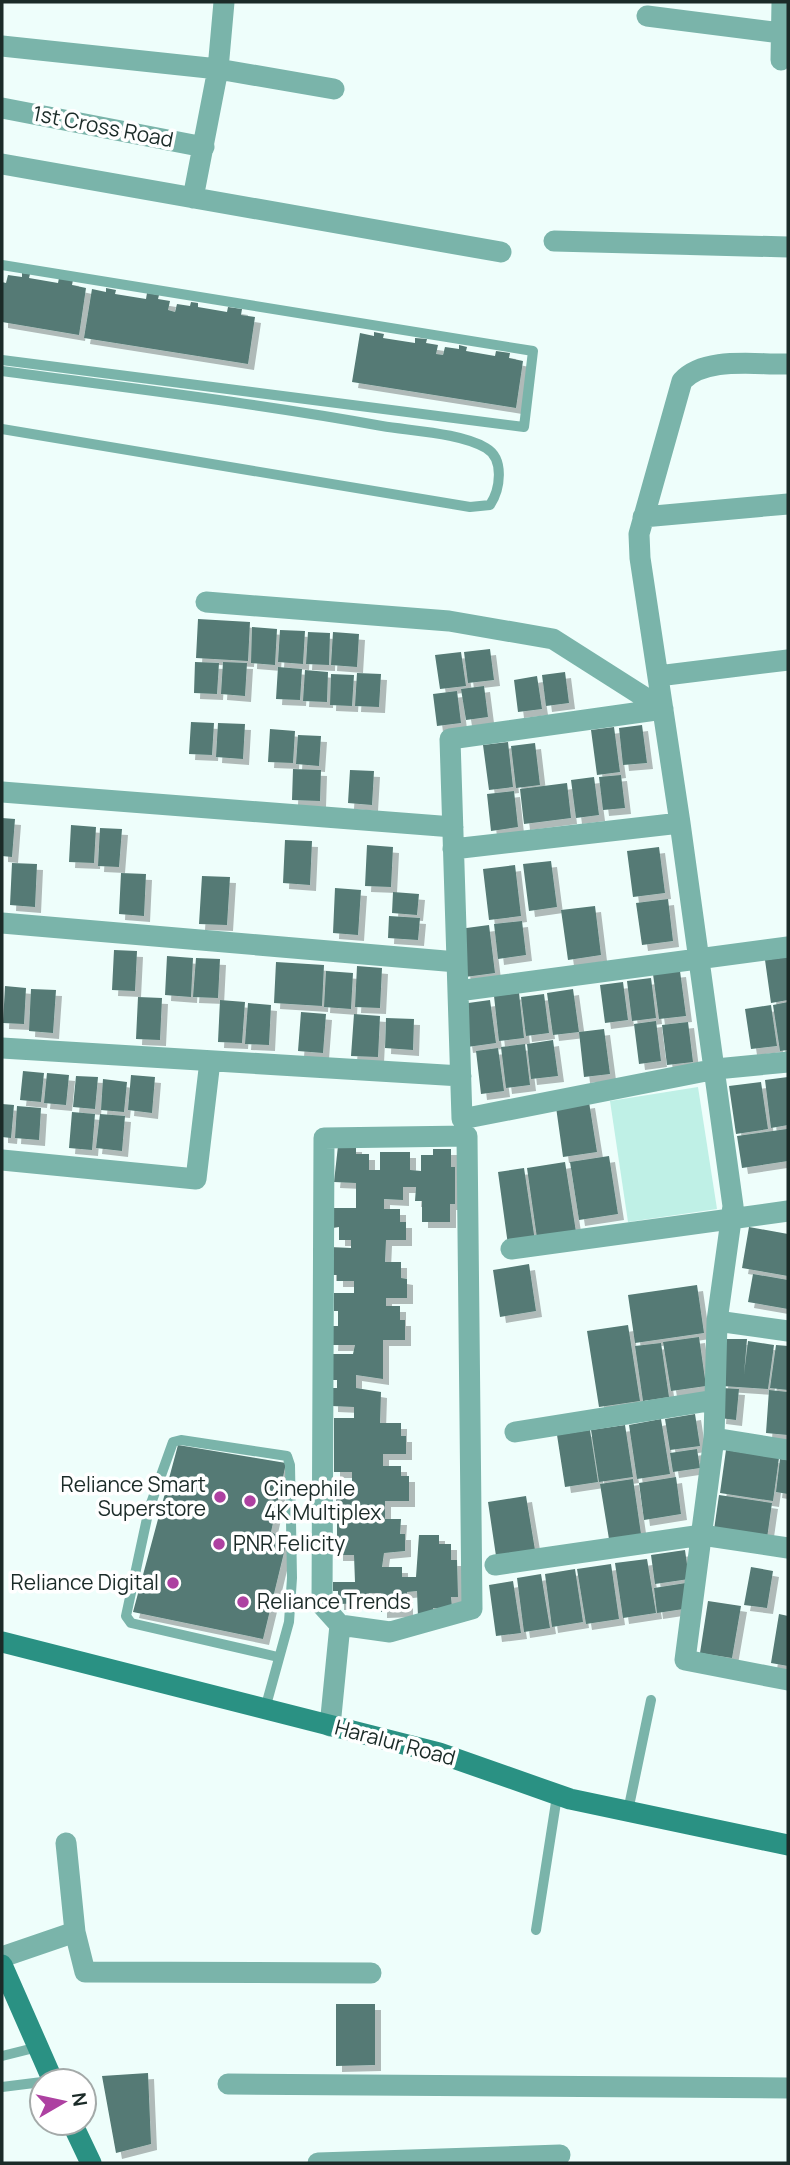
<svg xmlns="http://www.w3.org/2000/svg" width="790" height="2165" font-family="Manrope,sans-serif">
<defs>
<filter id="shadow"><feDropShadow dx="6" dy="6" stdDeviation="0" flood-color="#0004"/></filter>
</defs>
<rect width="100%" height="100%" fill="#eefefb"/>
<path fill="#bff0e6" d="M698,1087L717,1209L628,1222L610,1101Z"/>
<path fill="#547a74" filter="url(#shadow)" d="M22,273L30,274L29,278L58,283L59,278L73,280L72,285L86,288L79,335L2,322V282L6,283L8,275L22,277Z
M106,288L116,290L115,294L146,299L147,293L159,295L158,299L170,301L168,310L175,312L177,304L190,306L191,302L198,303V307L227,312L228,307L242,309L241,315L255,317L248,364L84,338L92,289L106,292Z
M374,332L384,334L383,338L415,343V338L427,339L426,343L438,345L436,354L443,355L445,347L459,349V345L467,347L466,351L495,356L496,351L510,353L509,358L523,361L516,408L352,382L360,333L374,336Z
M198,619L250,622L248,661L196,658Z
M252,627L277,629L275,665L251,663Z
M280,630L305,631L303,664L278,662Z
M308,632L330,633L329,665L306,664Z
M333,632L359,634L357,667L331,665Z
M490,649L494,680L468,683L464,652Z
M461,652L466,686L440,689L435,655Z
M195,662L219,663L217,694L194,693Z
M223,662L247,663L245,696L221,694Z
M278,667L302,669L300,700L276,699Z
M305,670L328,672L327,702L303,701Z
M565,672L569,703L546,706L542,675Z
M357,673L381,674L379,707L355,706Z
M331,674L354,675L352,706L330,705Z
M537,676L542,709L518,712L514,680Z
M484,686L488,717L466,720L461,689Z
M457,691L461,723L437,726L433,694Z
M191,722L214,723L212,755L189,754Z
M218,723L245,724L243,759L216,757Z
M642,725L647,763L623,765L619,728Z
M614,727L620,772L597,775L591,730Z
M270,729L295,731L293,763L268,762Z
M298,735L321,736L319,766L296,764Z
M508,742L513,787L489,790L483,745Z
M535,743L540,785L516,788L511,746Z
M293,769L321,770L320,801L292,800Z
M350,770L374,771L372,805L348,803Z
M621,775L625,808L603,810L599,777Z
M594,777L599,815L576,818L571,780Z
M567,783L571,818L524,824L520,789Z
M514,791L518,827L491,831L487,794Z
M2,818L15,819L12,857L2,856Z
M71,825L96,827L94,863L69,862Z
M100,828L122,829L119,867L98,866Z
M285,840L312,841L310,885L283,883Z
M367,845L393,847L391,887L365,886Z
M659,847L665,893L633,897L627,851Z
M551,861L557,907L529,911L523,864Z
M12,863L37,864L35,907L10,905Z
M515,865L521,916L489,920L483,869Z
M121,873L146,874L144,916L119,914Z
M202,876L230,877L227,925L199,924Z
M335,888L361,890L358,935L333,933Z
M393,892L419,894L417,915L392,913Z
M668,899L673,941L642,945L636,903Z
M595,906L601,955L568,960L561,910Z
M389,916L420,918L418,940L388,938Z
M522,921L526,955L498,959L494,924Z
M489,925L495,973L465,977L459,929Z
M114,950L137,951L135,991L112,990Z
M167,956L193,958L191,997L165,995Z
M788,957V1000L771,1003L765,960Z
M196,958L220,959L218,998L193,997Z
M276,962L324,965L322,1006L274,1003Z
M357,966L382,968L380,1008L355,1007Z
M326,971L353,973L351,1009L324,1007Z
M680,971L686,1016L659,1019L653,974Z
M651,978L656,1018L632,1021L627,981Z
M623,982L628,1020L605,1023L600,985Z
M5,986L26,988L24,1024L3,1023Z
M31,989L56,990L53,1033L29,1031Z
M573,989L579,1032L553,1035L547,993Z
M519,993L524,1038L499,1041L494,996Z
M544,994L549,1033L526,1036L521,997Z
M138,997L162,998L160,1040L136,1039Z
M220,1000L245,1002L242,1043L218,1042Z
M490,1000L496,1043L467,1047L461,1004Z
M788,1002V1050L780,1051L773,1005Z
M248,1003L271,1005L269,1045L245,1044Z
M771,1005L777,1046L751,1049L745,1009Z
M301,1012L326,1014L323,1053L298,1051Z
M354,1014L380,1016L378,1057L351,1056Z
M386,1018L414,1019L413,1050L385,1048Z
M656,1021L661,1061L639,1064L634,1024Z
M688,1022L693,1062L667,1065L662,1025Z
M604,1029L610,1074L584,1077L579,1032Z
M553,1040L558,1076L531,1079L527,1044Z
M525,1044L530,1085L506,1088L501,1047Z
M498,1048L504,1091L481,1094L476,1051Z
M23,1071L44,1073L41,1102L20,1100Z
M47,1073L69,1075L66,1105L44,1103Z
M131,1075L155,1077L152,1113L128,1110Z
M76,1076L98,1077L95,1109L73,1107Z
M788,1077V1125L771,1128L765,1080Z
M103,1079L127,1082L124,1112L101,1110Z
M761,1082L768,1129L736,1134L729,1086Z
M589,1102L597,1152L563,1157L556,1107Z
M2,1104L14,1105L11,1138L2,1137Z
M17,1106L41,1108L39,1140L15,1138Z
M72,1112L95,1114L92,1150L69,1148Z
M100,1114L125,1116L122,1151L96,1148Z
M787,1129L788,1161L742,1168L737,1136Z
M338,1146H356V1154H369V1170H380V1152H410V1170L421,1171V1155H433V1149H451V1167H455V1204H450V1222H422V1201H415L416,1187H403V1200L384,1199V1209H400V1222H406V1240H386L385,1262H401V1278L407,1279V1298H386V1306H400V1320H405V1340H383V1379L356,1375V1388L381,1392L380,1423H401V1436H406V1454H383V1466H401V1476H409V1501H385V1519H401L400,1534H405V1551L384,1553L382,1567H402V1577H416L419,1535H439V1544H451V1560H457L458,1597H451L452,1608H433L434,1617H418L417,1591L407,1592V1611L381,1612V1593H369V1603L338,1604V1591H333V1582H355L354,1555H337V1522L351,1521V1515L336,1514V1482H352V1472H334V1418H354V1407L332,1406V1388H337V1380H331V1354H353L355,1345H332L333,1326H338V1311H334V1293H354V1281H337V1275H330V1247L351,1248V1240H339V1227L333,1228V1208H356V1183L334,1182Z
M609,1156L618,1214L579,1220L570,1162Z
M565,1162L576,1232L537,1238L527,1168Z
M524,1168L535,1241L508,1245L498,1172Z
M749,1227L788,1234V1276L742,1268Z
M529,1264L536,1311L500,1317L493,1270Z
M753,1274L788,1280V1309L748,1302Z
M697,1285L704,1333L635,1343L628,1295Z
M628,1325L640,1401L599,1407L587,1331Z
M699,1337L706,1386L671,1391L663,1342Z
M723,1339H747L744,1374L748,1341L774,1345L768,1389L722,1386Z
M661,1343L669,1397L643,1401L635,1346Z
M776,1345L788,1346V1390L770,1388Z
M722,1388L739,1389L736,1420L720,1418Z
M769,1390L788,1392V1435L766,1433Z
M695,1414L700,1446L670,1450L665,1419Z
M661,1419L670,1474L637,1479L629,1425Z
M625,1425L633,1477L599,1482L591,1430Z
M590,1430L598,1482L565,1487L557,1435Z
M178,1445L286,1463L271,1532L287,1540L263,1639L133,1612Z
M697,1449L700,1468L673,1472L670,1453Z
M726,1450L779,1458L773,1501L720,1493Z
M780,1459L788,1460V1494L776,1492Z
M676,1477L681,1514L644,1520L639,1483Z
M633,1479L641,1534L609,1539L600,1484Z
M719,1495L772,1503L767,1538L714,1530Z
M526,1496L535,1550L496,1556L488,1502Z
M685,1550L689,1579L655,1584L651,1555Z
M647,1559L656,1613L623,1618L615,1563Z
M611,1564L619,1619L586,1624L577,1569Z
M751,1567L773,1571L767,1608L744,1605Z
M575,1569L583,1622L552,1627L545,1574Z
M541,1574L550,1628L524,1632L517,1578Z
M513,1581L521,1633L496,1636L489,1585Z
M686,1583L690,1608L657,1613L654,1588Z
M708,1601L741,1606L732,1658L700,1653Z
M779,1614L788,1616V1666L771,1663Z
M336,2004H375V2065L336,2066Z
M148,2073L151,2144L116,2153L102,2076Z"/>
<g fill="none" stroke-linecap="round" stroke-linejoin="round">
<path stroke="#7ab4aa" stroke-width="10" d="M2,265L533,351L524,427L2,360
M2,371C128,388 256,403 382,426C412,431 461,433 486,448C505,459 500,490 490,505L470,507L2,429
M265,1709L289,1622L292,1578L290,1465L287,1456L181,1440L173,1442L149,1509L126,1616L131,1623L278,1657
M628,1811L651,1700
M536,1930L557,1796
M2,2056L38,2047
M2,2087L42,2082"/>
<path stroke="#7ab4aa" stroke-width="21" d="M647,16L781,33
M2,46L218,69L334,89
M781,60L782,2
M2,108L204,147
M2,164L501,252
M193,198L218,69L224,2
M554,241L788,247
M788,364C756,365 705,356 682,381L639,534L640,558L680,823L733,1206L717,1321L788,1331
M643,517L788,504
M206,602L449,621L553,639L663,709
M658,676L788,660
M663,709L450,739L462,1119L716,1069L788,1062
M2,792L453,827
M453,849L680,823
M2,923L457,962
M458,991L788,947
M2,1048L461,1076
M2,1160L196,1179L210,1061
M511,1249L788,1211
M717,1321L714,1438L685,1660L788,1680
M515,1432L715,1400
M714,1438L788,1450
M495,1565L702,1535L788,1548
M330,1726L340,1625L390,1632L472,1609L467,1136L324,1138L322,1605L340,1625
M66,1843L75,1932
M2,1957L75,1932L85,1972L371,1973
M228,2084L788,2088
M318,2163L560,2155"/>
<path stroke="#2a9183" stroke-width="21" d="M2,1642L439,1753L570,1799L788,1845
M2,1965L53,2081
M72,2123L91,2163"/>
</g>
<g fill="#ad41a1" stroke="#fff" stroke-width="2.5">
<circle cx="220" cy="1497" r="7"/>
<circle cx="250" cy="1501" r="7"/>
<circle cx="219" cy="1544" r="7"/>
<circle cx="173" cy="1583" r="7"/>
<circle cx="243" cy="1602" r="7"/>
</g>
<g text-anchor="middle" stroke-width="7" stroke-linejoin="round" paint-order="stroke">
<g font-size="21" fill="#1b2b28" stroke="#fff">
<text transform="translate(103 127) rotate(11)" y="7">1st Cross Road</text>
<text transform="translate(395 1743) rotate(15)" y="7">Haralur Road</text>
</g>
<g font-size="21" fill="#1b2b28" stroke="#fff" text-anchor="start">
<text x="206" y="1492" text-anchor="end">Reliance Smart<tspan x="206" dy="24">Superstore</tspan></text>
<text x="264" y="1496">Cinephile<tspan x="264" dy="24">4K Multiplex</tspan></text>
<text x="233" y="1551">PNR Felicity</text>
<text x="159" y="1590" text-anchor="end">Reliance Digital</text>
<text x="257" y="1609">Reliance Trends</text>
</g>
</g>
<rect width="790" height="2165" fill="none" stroke="#1b2b28" stroke-width="7"/>
<g transform="translate(63 2102) rotate(81)"><circle r="33" fill="#ffffff" stroke="#a4aaa9" stroke-width="2"/>
<path d="M0-5L12 26L0 18L-12 26Z" fill="#ad41a1"/>
<text y="-10" font-size="19" font-weight="bold" text-anchor="middle" fill="#1b2b28">N</text>
</g>
</svg>
